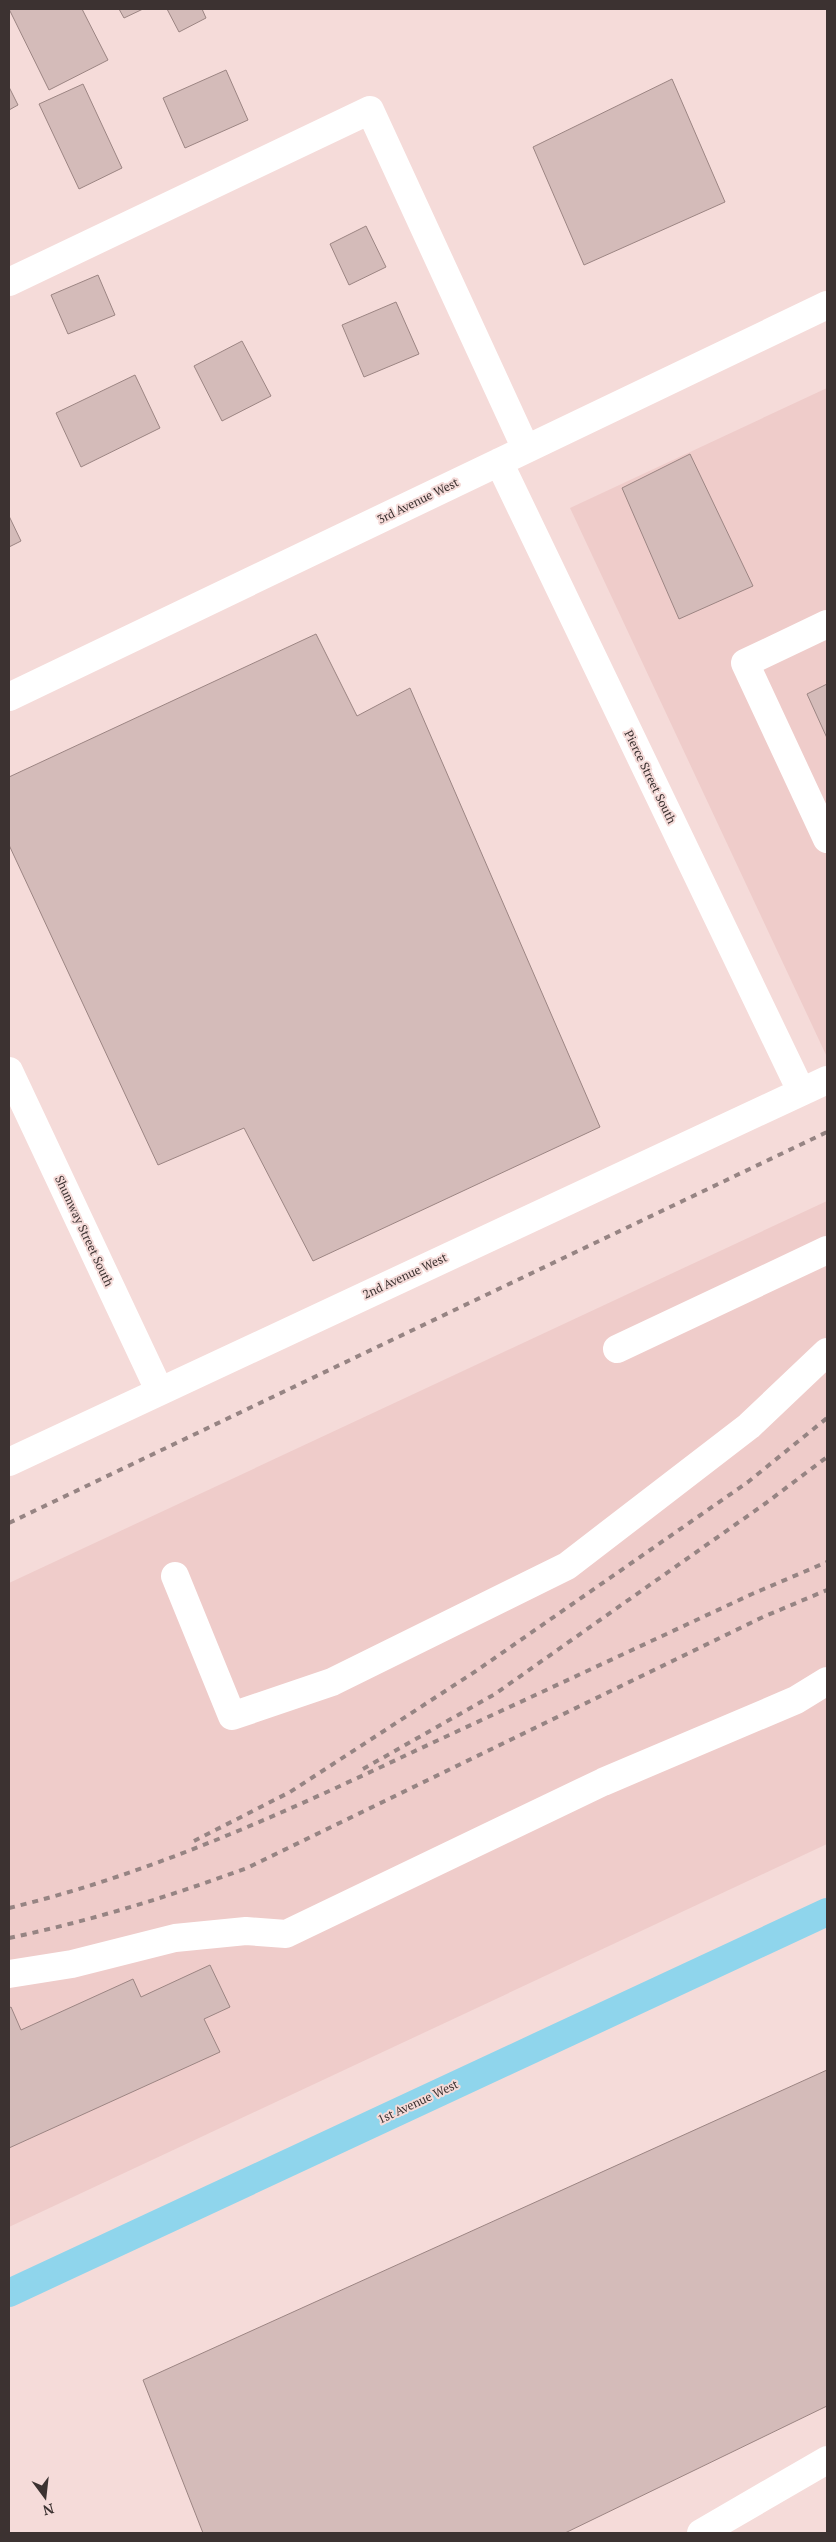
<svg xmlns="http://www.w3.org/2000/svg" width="836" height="2542" font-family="'PT Serif',serif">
<rect width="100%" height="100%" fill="#f5dbd9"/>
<path fill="#efccca" d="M827,388V1057L570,508Z
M827,1201V1844L9,2227V1583Z"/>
<path fill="#d4bbb9" stroke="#9c8583" d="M9,9H82L108,60L49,90Z
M119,9H143L124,18Z
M167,9H202L206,18L179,32Z
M226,70L248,120L185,148L163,98Z
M672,79L725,202L584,265L533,147Z
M83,84L122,168L79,189L39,104Z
M9,87L18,105L9,110Z
M366,226L386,267L349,285L330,244Z
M98,275L115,315L68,334L51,295Z
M396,302L419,354L364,377L342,325Z
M242,341L271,396L222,421L194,366Z
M135,375L160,428L81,467L56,413Z
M690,454L753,586L679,619L622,488Z
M9,516L21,541L9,547Z
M316,634L357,716L410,688L600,1127L313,1261L244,1128L158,1165L9,845V777Z
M827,684V738L807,694Z
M210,1965L230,2007L204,2019L220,2052L9,2148V2008L11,2007L21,2030L133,1979L141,1997Z
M827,2070V2406L565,2533H203L143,2380Z"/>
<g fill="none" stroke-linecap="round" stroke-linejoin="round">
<path stroke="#fff" stroke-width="28" d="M9,282L370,110L526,449
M499,462L801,1091
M827,624L745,663L827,839
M9,697L827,305
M9,1071L159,1390
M617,1349L827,1250
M9,1462L827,1080
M175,1576L232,1716L332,1682L567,1566L749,1426L827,1352
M9,1974L72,1964L175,1938L246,1931L286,1934L603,1782L796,1700L827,1681
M701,2533L827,2460"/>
<path stroke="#8fd5ec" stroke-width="28" d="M9,2293L827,1912"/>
<path stroke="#968483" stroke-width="4" stroke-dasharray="6 6" stroke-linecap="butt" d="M9,1523L827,1132
M363,1769L495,1694L766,1503L827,1457
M194,1841L290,1792L476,1671L748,1482L827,1418
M9,1908C151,1874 286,1812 417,1750C529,1698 641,1646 752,1594L827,1562
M9,1938C90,1921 168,1897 247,1868L763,1617L827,1590"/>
</g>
<g text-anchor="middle" stroke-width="4" stroke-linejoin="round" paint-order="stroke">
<g font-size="12" fill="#3c3231" stroke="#f5dbd9">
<text transform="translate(418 501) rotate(-26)" y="4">3rd Avenue West</text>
<text transform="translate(650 777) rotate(64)" y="4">Pierce Street South</text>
<text transform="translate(84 1231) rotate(65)" y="4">Shumway Street South</text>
<text transform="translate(405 1276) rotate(-25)" y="4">2nd Avenue West</text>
<text transform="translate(418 2102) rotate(-25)" y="4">1st Avenue West</text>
</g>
</g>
<rect width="836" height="2542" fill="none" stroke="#3c3231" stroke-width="20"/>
<g transform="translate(45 2497) rotate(165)" stroke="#f5dbd9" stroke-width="4" paint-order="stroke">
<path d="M0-4L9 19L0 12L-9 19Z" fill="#3c3231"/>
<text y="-8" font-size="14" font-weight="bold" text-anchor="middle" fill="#3c3231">N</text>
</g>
</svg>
